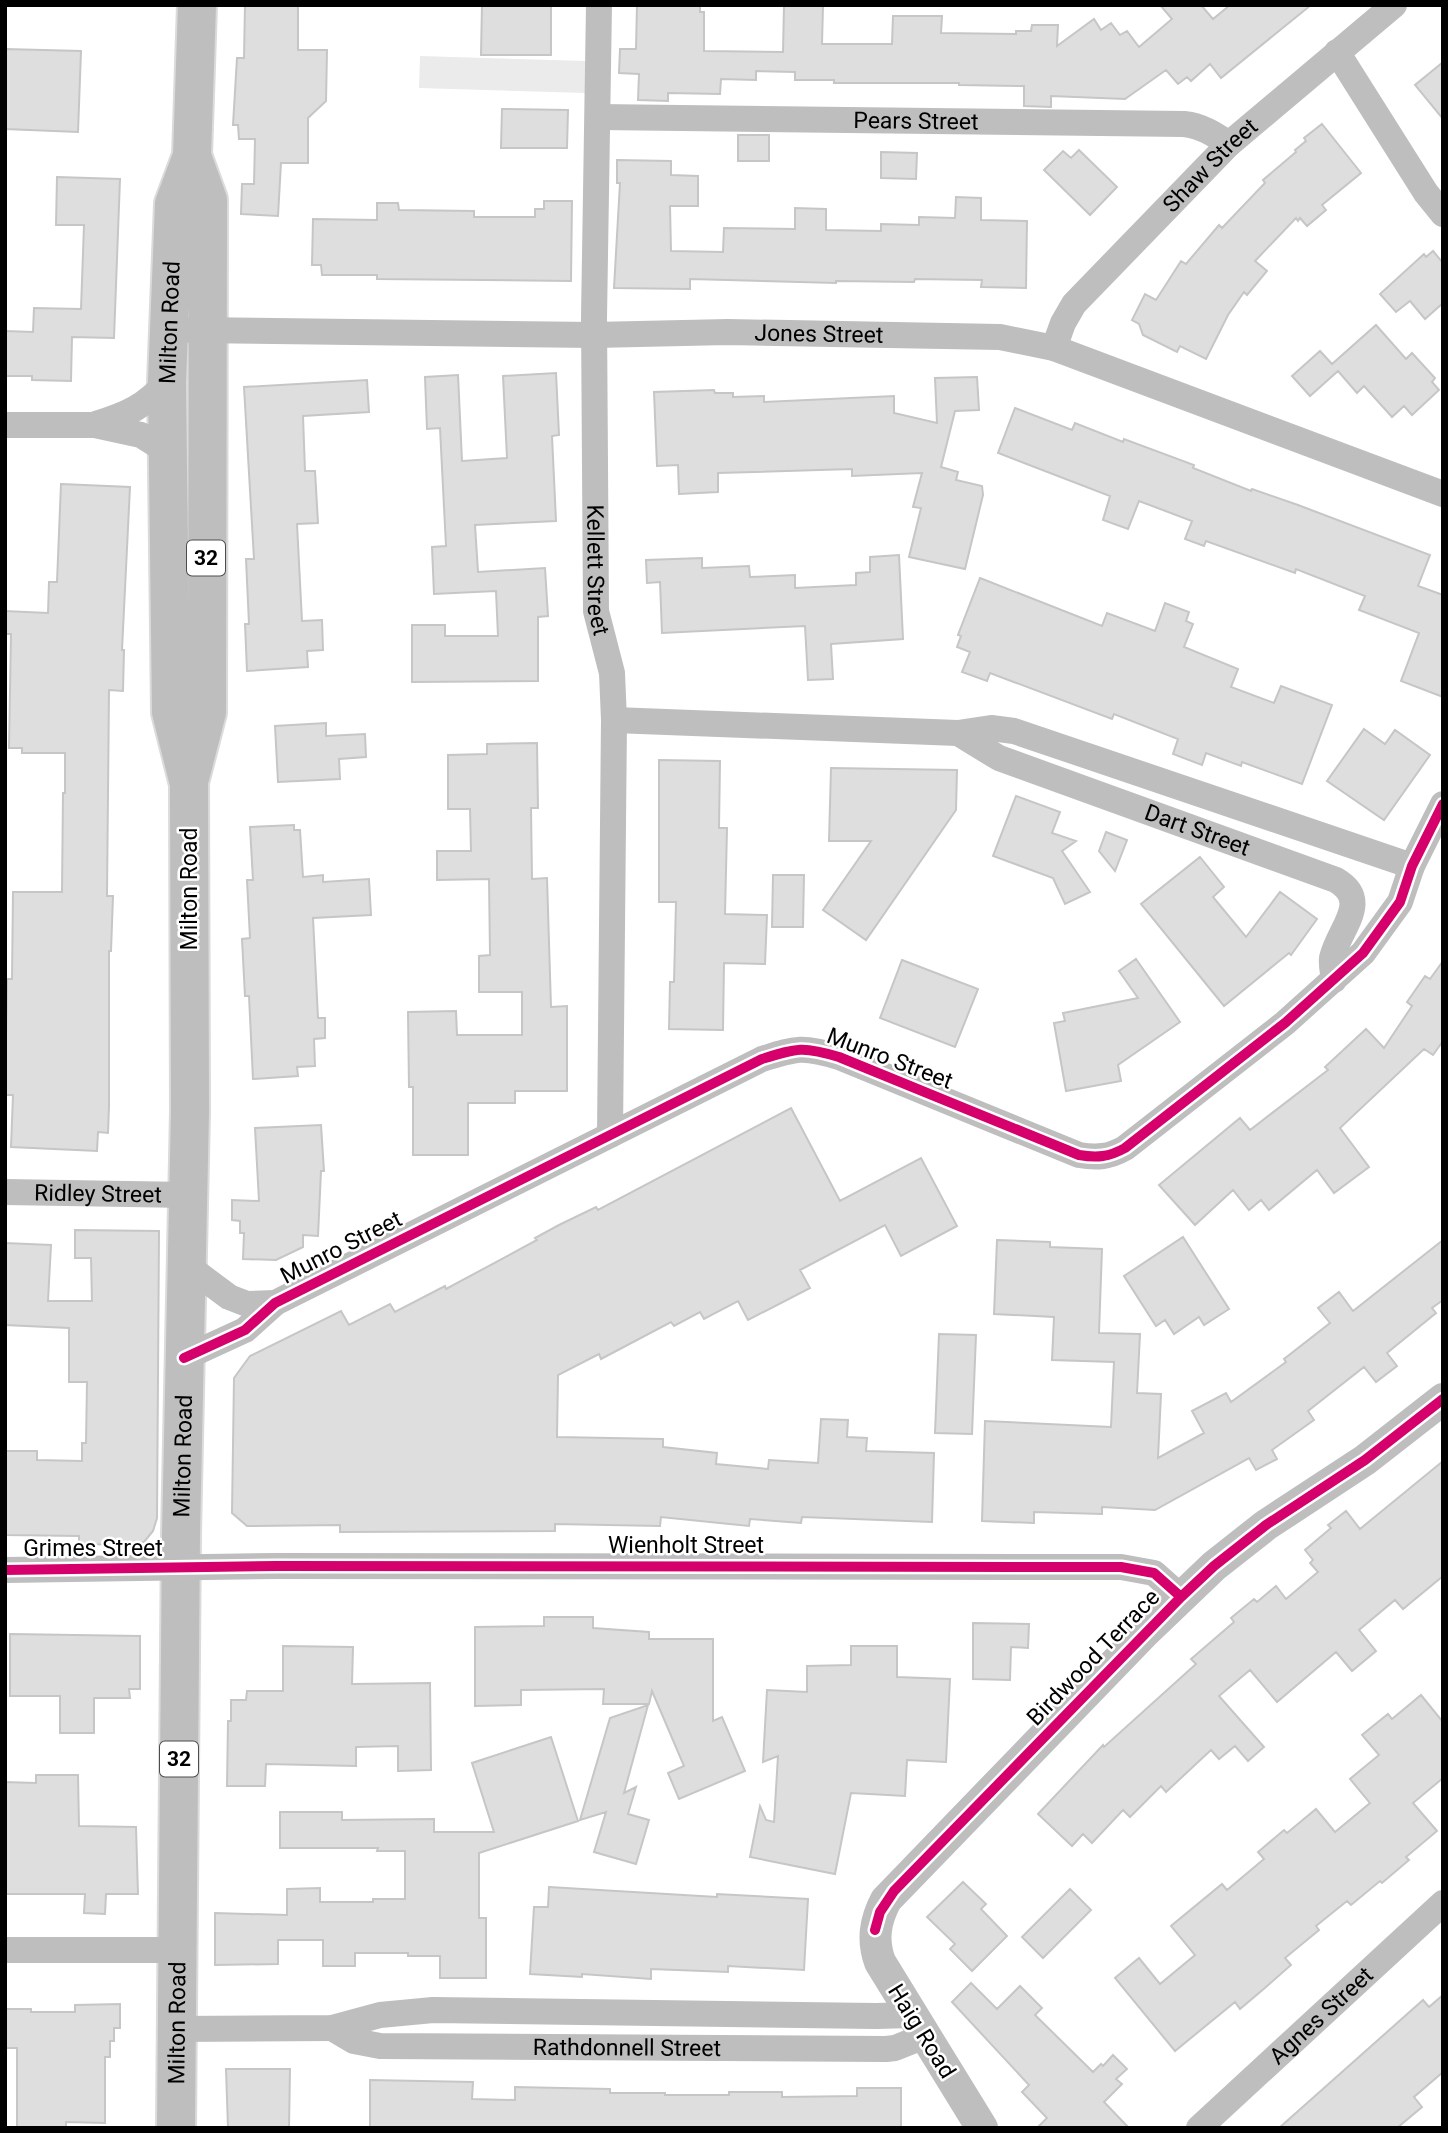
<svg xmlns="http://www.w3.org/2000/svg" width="1448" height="2133" font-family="Roboto,sans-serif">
<rect width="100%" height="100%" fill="#fff"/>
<path fill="#ebebeb" d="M420,56L587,61L586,93L419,88Z"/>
<path fill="#dedede" stroke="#c6c6c6" stroke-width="2" d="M245,5H298V50H327L326,101L308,118V163H281L278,216L241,214L242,184H254L255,139H239L238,125H233L237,58H244Z
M482,5H551V55H481Z
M637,5H700V12H704V51L783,52L784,6H823L822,44H892L893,16H942L941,33L1016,34V31H1031L1032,25H1058L1057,46L1094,19L1101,30L1111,23L1120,35L1127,31L1139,47L1172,19L1160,5H1201L1213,19L1230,5H1311L1221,78L1210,64L1191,81L1187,77L1178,84L1166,70L1125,99L1051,96V107L1024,106V86L959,85V83H834V80H795V72L756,71V80L721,79L720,94L668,93V101L638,100L639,74L619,73L620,49H636Z
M5,49L81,51L78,132L5,129Z
M1443,62V119L1415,85Z
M502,109L568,110L567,148H501Z
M1322,124L1361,173L1322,205L1326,210L1307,226L1300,218L1298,221L1296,218L1255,261L1267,271L1247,295L1244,292L1228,315L1206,359L1180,346L1177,352L1143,335L1139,324L1132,320L1145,294L1156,300L1181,261L1186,264L1219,225L1222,228L1265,183L1263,180L1296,152L1295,150L1306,141L1304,138Z
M738,135H769V161H738Z
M1079,150L1117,187L1090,215L1044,170L1063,151L1071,158Z
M881,152L917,153L916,179L881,178Z
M617,160L671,161V175L698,176V206H670L671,251L723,252L724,228L795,229V208L826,209V230L881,231V224L919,225V217L955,218L956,197L981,198V220L1027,221L1026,288L981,287L982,280L915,279L914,282L836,281V283L690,279V289L614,288L620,183H617Z
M57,177L120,179L114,338L72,337L71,381L32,380V376H5V331L33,332L34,308L81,309L84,225H56Z
M544,201H572L571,281L377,279V275H322L321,265H312L313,219L377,220V203H398L399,210L474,211V217H535V209H544Z
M1433,251L1443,263V303L1425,319L1410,301L1396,312L1380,294L1424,254L1426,257Z
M1376,325L1406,359L1412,353L1435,378L1432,382L1439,390L1412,415L1404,406L1392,417L1364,386L1357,393L1338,371L1310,396L1292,376L1320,351L1332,364Z
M556,373L559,435L552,436L556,521L475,525L478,572L545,568L548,616L538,617V681L412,682V625H445V636H498L496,591L434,594L432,547L446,546L440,428L427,429L425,377L458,375L462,461L507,458L503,376Z
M977,377L979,410L955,411L941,467L958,472L956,480L982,486L983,495L965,569L909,557L921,508L913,507L922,473L852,476V469L718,473V492L679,494L678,465L657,466L654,392L714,390L715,393H733V397L764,396V402L894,396V413L937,423L935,378Z
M367,380L369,412L303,416L305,471H315L318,523L297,524L302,621L322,620L323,650L307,651L308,667L247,671L245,624H249L246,559H254L244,387Z
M1015,408L1072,430L1075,423L1123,442L1124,439L1194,465L1193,468L1251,491L1252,489L1298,505L1430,555L1418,586L1443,595V697L1401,681L1419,633L1359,610L1365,596L1296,569L1295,573L1206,541L1204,546L1185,539L1192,521L1139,501L1128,529L1103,520L1110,496L998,453Z
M61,484L130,487L122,650H124L123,691L109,690L107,896H113L111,951H109V1106L108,1133L98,1132L97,1151L11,1147L13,1095H5L7,979H12L13,892H62L63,793H65V753H22V748H9L11,634H5V611L48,613L49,582H57Z
M899,555L903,639L831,644L833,679L808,680L805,626L662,633L660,582L647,583L646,560L702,558V568L749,566L750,577L795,575V588L856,585V573L870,572V557Z
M980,578L1102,626L1107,613L1155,631L1165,603L1189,612L1186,621L1193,624L1184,647L1238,669L1231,687L1274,703L1281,686L1332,705L1302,784L1242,762L1241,766L1206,753L1202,765L1173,754L1178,739L1114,714L1112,719L990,673L987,681L962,672L970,652L957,647L961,636L958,635Z
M326,723V736L365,734L366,757L339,759L340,779L278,782L275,726Z
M1364,729L1385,744L1395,730L1430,755L1384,820L1327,781Z
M537,743L538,808H531L532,879L547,878L551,1007L567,1006V1091H515V1103H468V1155H413V1087H409L408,1012L456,1011L457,1035H522V992H479V956L490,955L489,879L437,880V851H471L470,809H448V755L487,754V744Z
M659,760L720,761L719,828H727L725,914L767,915L765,964L724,963L723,1030L669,1029L670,982H674L676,902H659Z
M831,768L957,770L956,810L866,940L823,910L871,841H829Z
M1016,796L1060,812L1052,833L1076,841L1062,851L1090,892L1065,904L1053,878L993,856Z
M294,825V830H300L303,877L323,875V882L369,879L371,915L313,918L318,1018H325V1038L314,1039L315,1066L297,1067L298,1076L253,1079L249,996H245L242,939L250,938L247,880H253L250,827Z
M1106,832L1127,840L1115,871L1099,851Z
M1200,857L1224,887L1213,897L1246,937L1280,892L1317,919L1291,955L1289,953L1224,1006L1141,904Z
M773,875H804L803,927H772Z
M1136,959L1180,1022L1118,1065L1121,1081L1066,1091L1054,1023L1065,1021L1063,1013L1138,998L1119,971Z
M902,960L978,989L955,1047L880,1018Z
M1443,961V1041L1433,1055L1424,1049L1340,1128L1369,1167L1334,1193L1317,1170L1269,1210L1261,1200L1249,1210L1233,1190L1195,1225L1159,1185L1240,1118L1250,1130L1328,1070L1325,1067L1366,1029L1384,1048L1412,1006L1407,1002L1425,976L1430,979Z
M791,1108L840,1201L921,1158L957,1226L901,1256L885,1225L800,1270L810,1288L748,1320L738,1301L704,1319L700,1312L674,1326L671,1322L601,1359L599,1354L558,1375L557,1437L663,1439V1447L717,1453L716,1464L768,1469L769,1460L818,1463L821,1419L848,1420L847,1437L867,1438L866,1451L934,1453L932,1522L802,1517L801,1523L750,1519L749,1526L661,1517L660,1526L555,1524V1531L340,1532V1525L247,1526L232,1513L234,1378L250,1356L341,1311L349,1325L390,1304L395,1312L445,1286L446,1289L537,1240L535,1238L559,1225L596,1207L598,1210Z
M321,1125L324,1171H321L318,1236L303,1235V1247L276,1260L243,1259L244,1233H240V1221L232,1220V1200L259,1201L255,1128Z
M75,1230L159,1231L157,1518L153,1531L144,1542L129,1545L79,1544V1536L5,1535L6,1451H37V1460L82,1461V1443H86L87,1382H69V1328L5,1325V1243L51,1245L48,1301H92L91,1258H75Z
M1183,1237L1229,1309L1204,1325L1199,1317L1174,1334L1165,1320L1156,1326L1124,1276Z
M997,1240L1050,1242V1247L1102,1249L1099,1333L1140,1334L1137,1393L1161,1394L1158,1458L1204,1433L1192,1411L1226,1393L1231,1402L1286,1362L1284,1359L1330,1323L1318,1308L1339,1292L1353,1311L1443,1240V1300L1432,1308L1436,1313L1387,1353L1397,1366L1376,1382L1364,1367L1308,1411L1314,1420L1272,1450L1277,1459L1256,1470L1249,1458L1155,1510L1102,1507V1514L1034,1512V1523L982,1521L985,1421L1111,1427L1114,1362L1052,1360L1054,1317L994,1314Z
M939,1334L976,1335L972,1434L935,1433Z
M1443,1461V1576L1403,1609L1395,1600L1359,1630L1376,1651L1352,1671L1336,1652L1277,1702L1250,1670L1219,1696L1264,1747L1248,1761L1235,1746L1219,1759L1211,1750L1166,1792L1161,1786L1130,1817L1123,1810L1092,1843L1083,1834L1072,1846L1038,1814L1103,1745L1104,1747L1196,1664L1191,1659L1234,1622L1231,1618L1254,1599L1257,1602L1276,1586L1286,1599L1318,1572L1310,1563L1313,1560L1305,1550L1331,1528L1328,1525L1346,1511L1360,1529Z
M544,1617H593V1628L649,1632V1639H713V1721L722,1717L745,1771L679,1799L668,1773L684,1766L652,1691L649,1704H603L604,1689L521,1690V1705L475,1706V1627L544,1626Z
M973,1623L1029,1624L1028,1648L1011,1647L1010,1680L973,1679Z
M10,1634L140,1636V1689H129L130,1698H94V1733H60V1696H10Z
M283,1646L353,1647L352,1684L430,1683L431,1770L398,1771V1746L356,1747V1766L266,1764L265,1786H227L228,1721H231V1700H246L247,1691H283Z
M851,1646H897V1677L950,1679L946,1762L907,1760L905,1796L851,1793L835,1874L750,1857L760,1806L766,1820L774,1822L778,1756L763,1762L767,1690L807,1692V1666L851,1665Z
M1421,1695L1443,1722V1778L1413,1803L1437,1831L1406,1857L1409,1860L1382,1883L1380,1881L1351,1905L1347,1901L1316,1926L1319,1930L1285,1958L1291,1965L1266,1987L1240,2009L1235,2002L1175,2051L1115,1978L1139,1958L1160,1984L1195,1955L1171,1926L1222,1884L1227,1890L1264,1859L1258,1852L1284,1830L1287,1833L1316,1809L1335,1832L1370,1803L1350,1779L1379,1755L1362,1735L1388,1714L1392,1719Z
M648,1705L624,1793L636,1787L628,1814L649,1820L636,1864L594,1852L606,1812L580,1820L610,1718Z
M551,1737L578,1821L479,1853V1918H486V1978H440V1956H408V1953H355V1966H323V1940H278V1964L215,1965V1913L287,1915V1889L320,1888V1902H373V1899H405V1851H377L378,1848H280V1812H342V1820L434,1819V1832H494L472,1763Z
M36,1775H78L79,1826L136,1827L138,1894H106L105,1914L84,1913L85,1894H5V1782L36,1783Z
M963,1882L986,1904L981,1909L1007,1936L972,1971L950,1949L955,1944L927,1917Z
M549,1887L717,1897V1894L808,1899L804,1970L728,1966V1972L651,1969V1979L582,1974V1977L530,1974L534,1907H548Z
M1070,1889L1091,1910L1043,1958L1022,1937Z
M971,1983L997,2009L1020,1986L1042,2008L1035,2015L1093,2072L1101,2064L1103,2066L1113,2055L1127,2069L1116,2079L1122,2084L1104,2102L1129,2128H1037L1047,2118L1022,2092L1029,2085L952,2002Z
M1443,1995V2072L1414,2097L1422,2107L1397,2128H1279L1423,2000L1429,2007Z
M120,2004V2028H114V2041H110V2057H105V2123L66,2122V2128H17V2048H5V2009H31V2012H75V2005Z
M226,2069H290L289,2128H228Z
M370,2080L473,2082L472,2099L515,2100V2087L610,2089V2093H665V2095H729V2092H782V2097L857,2096V2088H901V2128H370Z"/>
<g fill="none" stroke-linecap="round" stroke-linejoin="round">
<g stroke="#dbdbdb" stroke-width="42">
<g id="primary">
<path d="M190,778L207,712L208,200L192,156"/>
<path id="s9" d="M176,2128L181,1534L190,1111L189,784L171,712L167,382L174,204L192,156L197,5"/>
</g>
</g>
<g stroke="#bebebe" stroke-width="26">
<path id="s1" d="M599,5L594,318L596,611L612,673L614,720L610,1135"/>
<path d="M1337,52L1426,193L1443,214"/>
<path id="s2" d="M598,117L1184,124C1202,126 1214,134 1229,144"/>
<path id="s3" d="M191,330L594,335L728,332L1000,337L1054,348L1443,494"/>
<path id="s4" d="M1054,348L1063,323L1074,304L1229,144L1394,5"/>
<path d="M96,424C128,414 144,407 167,382"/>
<path d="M5,425H95L141,435L168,452"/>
<path d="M614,720L958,733L991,728L1014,731L1412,866"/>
<path id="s5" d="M958,733L999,758L1336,880C1372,901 1339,928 1332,958C1331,965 1333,972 1334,980"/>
<path id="s6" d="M5,1192L189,1195"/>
<path d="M185,1264L229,1297L247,1304L275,1303"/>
<path d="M184,1358L245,1330L275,1303L762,1059C797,1048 803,1046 839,1057L1079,1155C1097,1158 1109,1157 1125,1148L1285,1023L1363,953L1400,902L1412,866L1443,804"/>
<path d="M5,1570L277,1566L1121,1567L1154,1573L1181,1597"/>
<path d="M5,1950H178"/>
<path id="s7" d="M332,2028L354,2041L380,2046L886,2049L895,2048L925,2036"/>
<path d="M177,2029L332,2028L380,2015L433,2010L876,2016L912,2015"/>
<path id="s8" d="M1199,2128L1443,1903"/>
</g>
<path stroke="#bebebe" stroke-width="32" d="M982,2128L880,1962C872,1940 875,1921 886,1900L1145,1632L1214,1566L1266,1525L1365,1460L1443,1399"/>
<use href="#primary" stroke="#bebebe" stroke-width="38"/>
<g stroke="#fff" stroke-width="15">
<path id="cycleway" d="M184,1358L245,1330L275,1303L762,1059C797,1048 803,1046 839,1057L1079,1155C1097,1158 1109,1157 1125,1148L1285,1023L1363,953L1400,902L1412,866L1443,804
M5,1570L277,1566L1121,1567L1154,1573L1181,1597
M875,1930L880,1912L894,1891L1181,1597L1214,1566L1266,1525L1365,1460L1443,1399"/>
</g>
<use href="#cycleway" stroke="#d6006c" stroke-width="10"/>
</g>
<g text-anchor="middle" stroke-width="5" stroke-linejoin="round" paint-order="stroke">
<g fill="#fff" stroke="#4c4c4c" stroke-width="2">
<rect x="187" y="540.5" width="38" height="35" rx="5"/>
<rect x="160" y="1741.5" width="38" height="35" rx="5"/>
</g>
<g font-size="21" font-weight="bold" fill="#000">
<text x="206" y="565">32</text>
<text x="179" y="1766">32</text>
</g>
<g font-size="23" fill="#000" stroke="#fff">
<text dy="8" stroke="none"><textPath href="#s2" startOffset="318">Pears Street</textPath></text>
<text dy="8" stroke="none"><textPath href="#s4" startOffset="243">Shaw Street</textPath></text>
<text dy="8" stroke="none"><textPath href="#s9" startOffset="1808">Milton Road</textPath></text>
<text dy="8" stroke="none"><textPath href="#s3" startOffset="628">Jones Street</textPath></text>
<text dy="8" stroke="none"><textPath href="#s1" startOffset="565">Kellett Street</textPath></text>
<text dy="8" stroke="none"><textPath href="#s5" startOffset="259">Dart Street</textPath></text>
<text transform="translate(189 889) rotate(-90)" y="8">Milton Road</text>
<text transform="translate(890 1058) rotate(21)" y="8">Munro Street</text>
<text dy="8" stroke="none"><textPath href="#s6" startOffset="93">Ridley Street</textPath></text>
<text transform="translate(341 1247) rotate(-27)" y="8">Munro Street</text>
<text dy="8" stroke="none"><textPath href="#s9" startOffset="672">Milton Road</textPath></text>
<text x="686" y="1553">Wienholt Street</text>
<text x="93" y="1556">Grimes Street</text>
<text transform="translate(1093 1657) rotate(-46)" y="8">Birdwood Terrace</text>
<text dy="8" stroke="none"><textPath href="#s8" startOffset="166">Agnes Street</textPath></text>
<text dy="8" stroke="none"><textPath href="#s9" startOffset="105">Milton Road</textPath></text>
<text transform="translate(922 2031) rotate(58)" y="8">Haig Road</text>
<text dy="8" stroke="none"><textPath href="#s7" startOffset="299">Rathdonnell Street</textPath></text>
</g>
</g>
<rect width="1448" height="2133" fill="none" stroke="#000000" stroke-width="14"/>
</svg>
